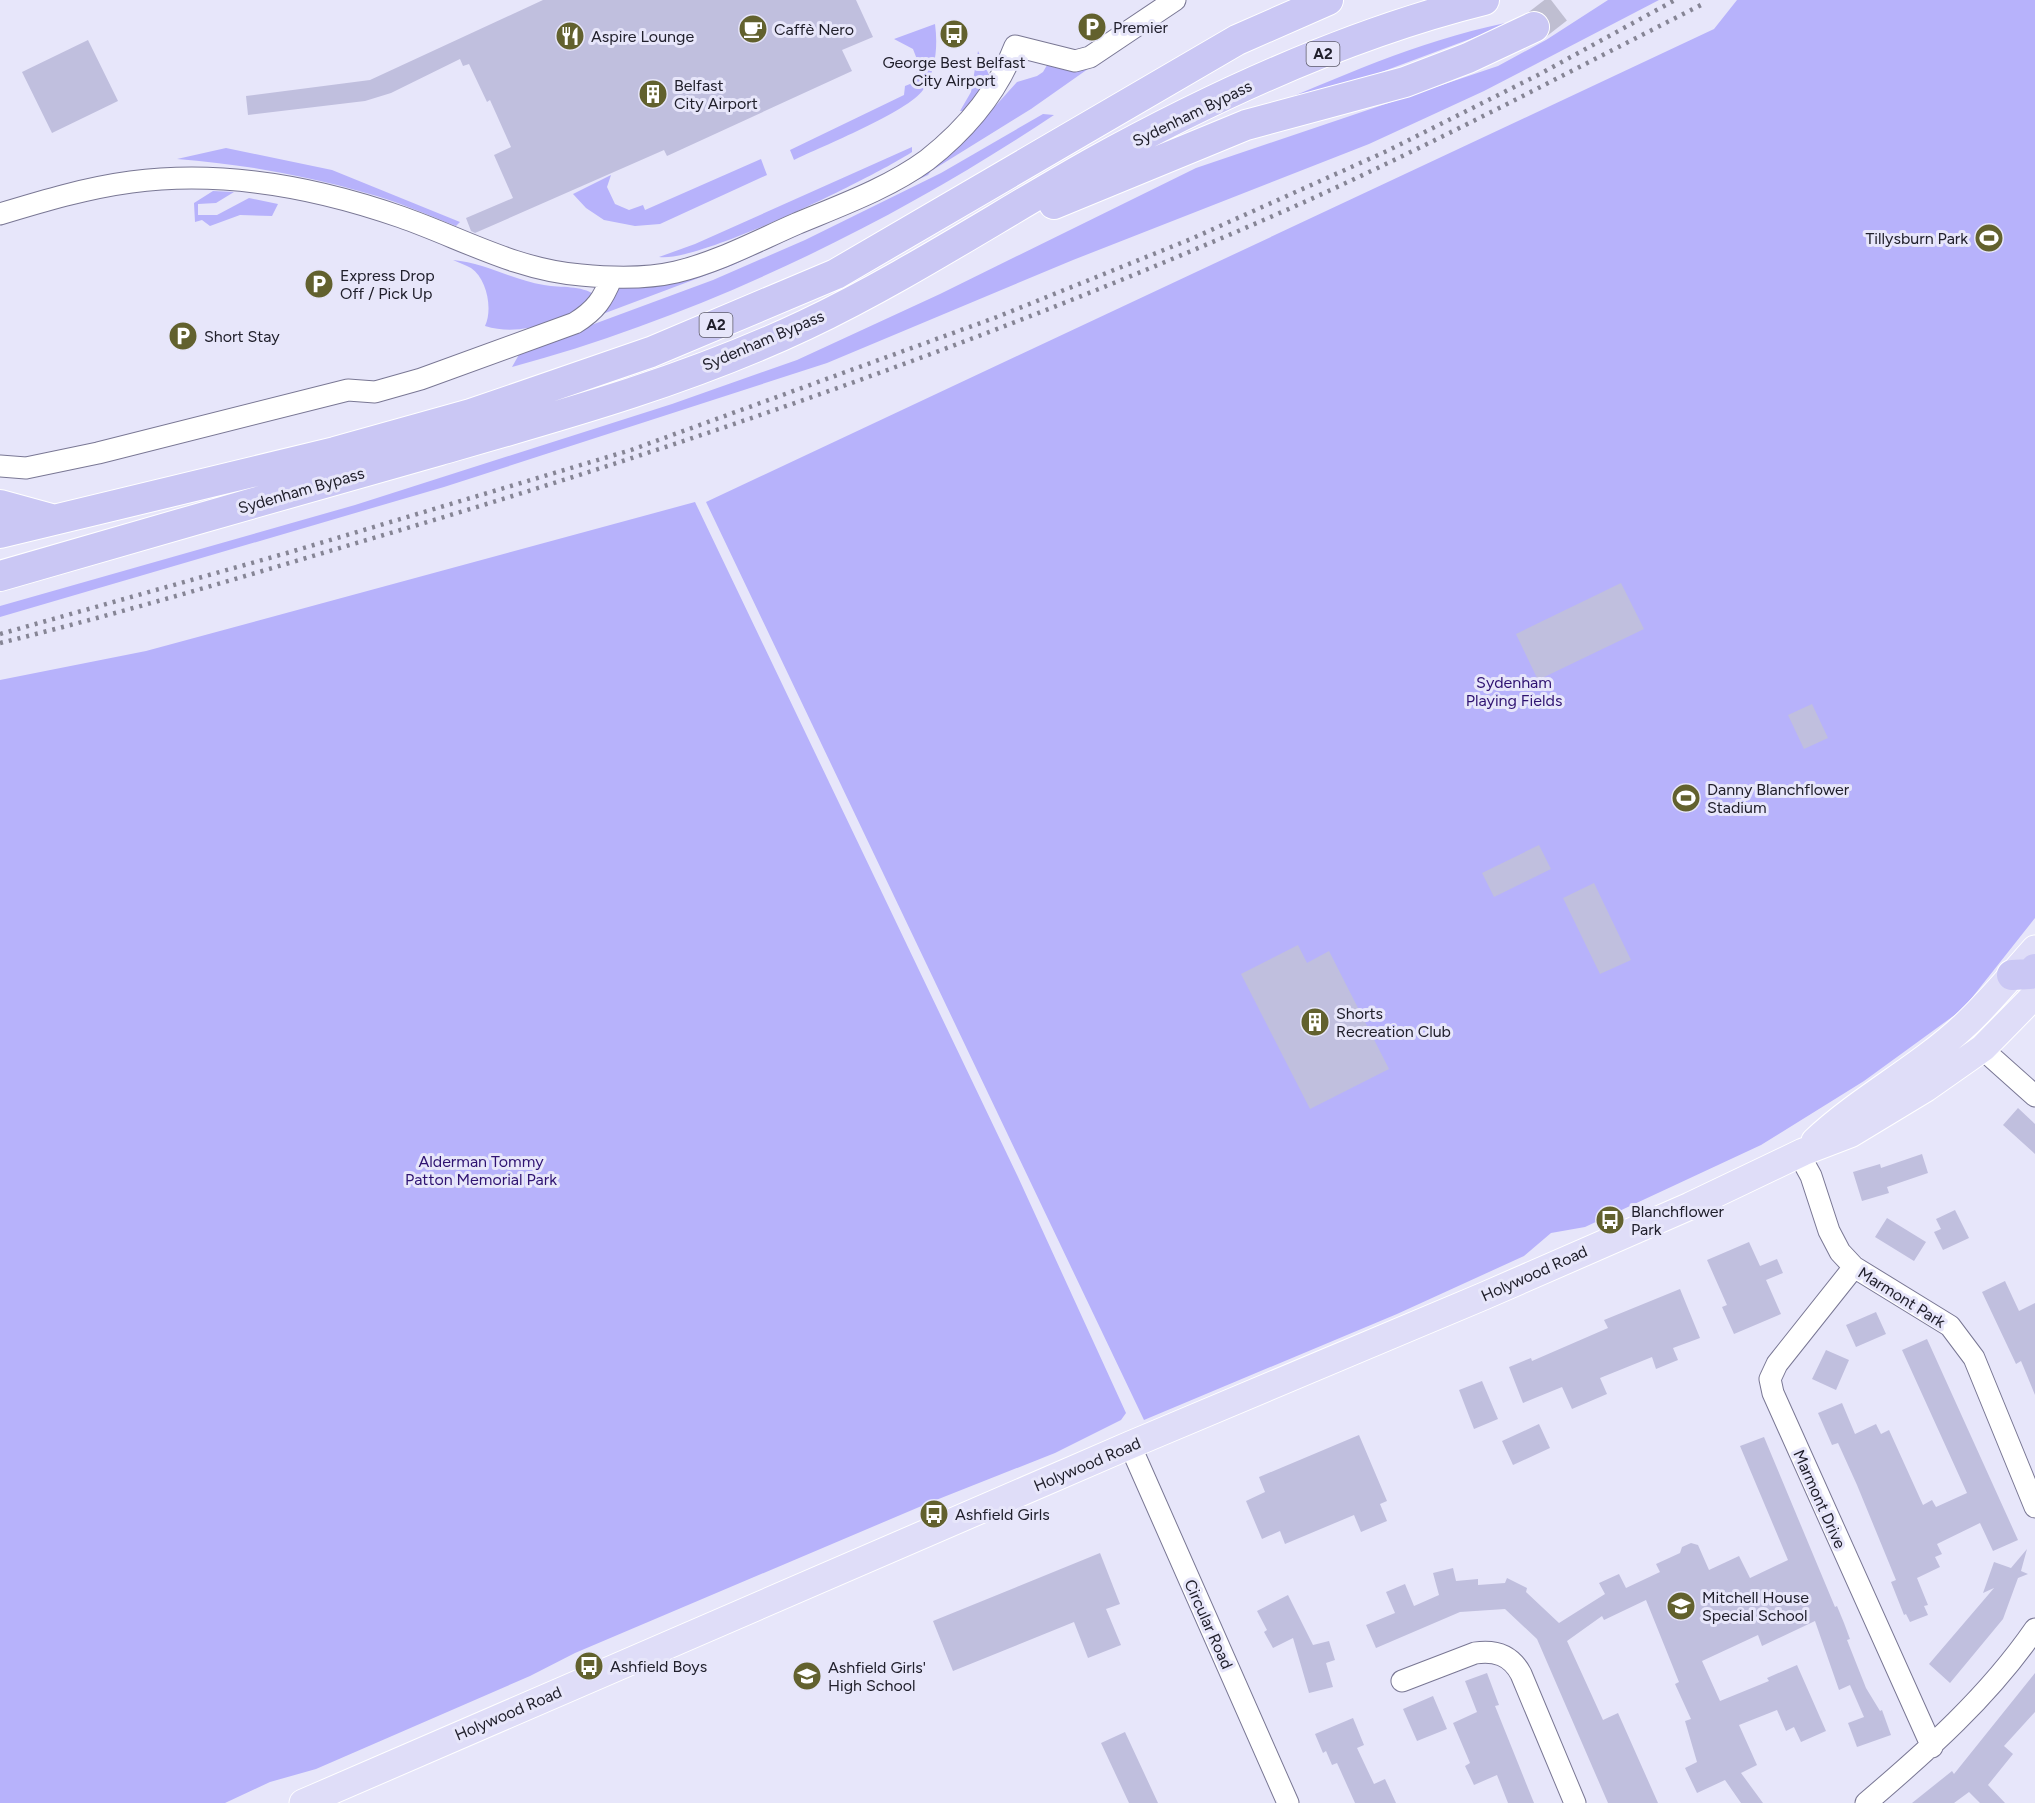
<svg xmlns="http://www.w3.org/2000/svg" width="2035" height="1803" font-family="Figtree,sans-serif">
<rect width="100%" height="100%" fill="#e7e6fa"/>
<path fill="#b7b2fb" d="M1608,0H1659L1484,91L1369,144L1073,260L827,363L444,487L0,617V606L355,505L672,404L797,360L940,294L1196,168L1498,66L1546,40Z
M1737,0H2035V918L1963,1009L1864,1081L1761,1145L1585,1227L1551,1233L1524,1256L1397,1314L1144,1420L706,502L1714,29Z
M1521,20L1328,92L1263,109C1349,73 1428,37 1521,20Z
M935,24C938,46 936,71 923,90C909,111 821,147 794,160L790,150L904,95L905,86L915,82L918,62L913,49L894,39Z
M978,51L990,77L964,111H960L971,92Z
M1050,60L1095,64L1031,109L931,171L928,175L733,265L600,315L613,288L731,263L931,171L961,144L1017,82L1037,76L1043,72Z
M1043,114L1054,115C891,224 701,316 512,367L521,351L713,280L805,240L941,173Z
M912,147V152C874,177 699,263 659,257L695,244Z
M226,148L332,170L460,222L456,226C427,215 397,201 366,193C304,175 241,164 177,159Z
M761,159L767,175L660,224L635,226L604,220L586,208L573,194L611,175L607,187L615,204L629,210L643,205L645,210Z
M213,191L234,192L216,203L198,204V215H217L249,198L278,204L272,216L240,215L210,226L202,220L195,222L194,203Z
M453,260C485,263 513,280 544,285C562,288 581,285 595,295L586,311C553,321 520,337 485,326C493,309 487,279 471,268C466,265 459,263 453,260Z
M695,502L1018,1177L1126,1413L1121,1420L1055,1453L931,1502L575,1653L530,1676L316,1769L270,1782L225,1803H0V680L146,651Z"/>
<path fill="#c0bfde" d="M543,0H856L873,37L842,50L852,71L667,156L664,150L475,233L471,231L466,218L513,198L494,155L511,147L490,100L487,102L469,64L463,66L460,59L391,93L365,101L248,115L246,96L370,80Z
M88,40L118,101L52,133L22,72Z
M1621,583L1644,629L1538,680L1516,634Z
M1812,704L1828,738L1804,749L1788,715Z
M1539,845L1551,869L1494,897L1482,873Z
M1594,883L1631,960L1600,974L1563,898Z
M1298,945L1307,963L1329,951L1389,1069L1310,1109L1241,974Z
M2018,1108L2035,1124V1154L2003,1125Z
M1922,1154L1928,1173L1887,1187L1889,1193L1862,1201L1853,1172L1880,1164L1881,1168Z
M1955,1210L1969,1238L1943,1250L1934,1232L1941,1229L1936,1219Z
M1887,1218L1926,1242L1914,1261L1875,1237Z
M1749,1242L1760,1266L1777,1259L1783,1273L1766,1280L1781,1314L1734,1334L1722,1307L1727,1305L1707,1260Z
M2005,1281L2019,1311L2035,1303V1395L2021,1361L2016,1364L1982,1292Z
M1680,1289L1700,1338L1673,1348L1678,1360L1656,1369L1652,1357L1600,1378L1607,1394L1572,1409L1562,1387L1523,1403L1509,1367L1531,1358L1532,1361L1608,1328L1604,1320Z
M1876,1312L1886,1334L1856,1347L1846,1325Z
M1927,1339L2018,1540L1993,1551L1980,1523L1937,1544L1942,1554L1935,1557L1940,1567L1917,1578L1928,1605L1924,1606L1928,1615L1910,1622L1906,1614L1904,1615L1891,1582L1896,1580L1857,1485L1838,1443L1832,1445L1818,1413L1842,1403L1855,1434L1876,1424L1881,1434L1889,1430L1923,1505L1932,1500L1936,1507L1967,1493L1902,1350Z
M1826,1350L1849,1360L1836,1390L1812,1379Z
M1482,1381L1498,1419L1474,1429L1459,1390Z
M1539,1424L1550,1448L1513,1465L1502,1441Z
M1359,1435L1387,1501L1380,1504L1387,1521L1361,1532L1354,1515L1285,1544L1280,1531L1262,1539L1246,1501L1265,1492L1259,1477Z
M1764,1437L1835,1607L1837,1606L1844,1623L1850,1639L1847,1640L1866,1688L1880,1711L1882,1710L1891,1735L1857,1747L1848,1723L1864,1717L1850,1685L1839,1690L1815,1621L1762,1646L1758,1635L1702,1661L1720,1701L1769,1681L1767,1678L1797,1665L1826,1731L1801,1742L1794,1727L1786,1731L1777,1710L1739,1725L1757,1765L1741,1773L1763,1803H1741L1725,1780L1697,1793L1685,1768L1697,1762L1685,1721L1691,1719L1675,1684L1679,1682L1646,1600L1604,1620L1602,1616L1567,1641L1603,1720L1618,1713L1658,1803H1608L1537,1639L1505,1609L1460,1612L1376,1648L1366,1625L1395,1613L1386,1592L1405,1584L1414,1606L1439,1595L1433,1573L1453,1568L1456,1581L1478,1579V1585L1505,1583L1507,1578L1527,1588L1526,1592L1559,1623L1605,1594L1599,1583L1619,1574L1626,1588L1660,1572L1656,1564L1680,1553L1682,1547L1691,1543L1698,1545L1709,1570L1739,1556L1750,1578L1788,1560L1740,1446Z
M2027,1549L2021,1571L2028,1574L2018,1578L2003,1619L1950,1683L1929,1664L1994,1588L1983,1593L1994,1562L2011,1568Z
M1100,1553L1120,1604L1106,1609L1121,1645L1088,1658L1074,1622L953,1671L933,1621Z
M1288,1595L1313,1645L1329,1641L1335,1660L1326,1663L1333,1687L1309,1693L1293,1638L1273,1648L1264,1632L1267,1630L1257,1611Z
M1487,1673L1499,1705L1495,1706L1534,1803H1508L1497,1775L1474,1785L1465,1766L1470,1763L1453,1723L1477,1712L1465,1681Z
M2035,1673V1712L2004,1746L2013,1754L1988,1785L2005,1803H1980L1969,1792L1954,1803H1912L1952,1771L1954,1774Z
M1433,1696L1447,1729L1417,1741L1403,1709Z
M1353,1718L1364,1745L1357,1748L1374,1784L1385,1779L1396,1803H1355L1337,1763L1332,1765L1326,1751L1323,1753L1315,1734Z
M1125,1732L1158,1803H1129L1101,1743Z"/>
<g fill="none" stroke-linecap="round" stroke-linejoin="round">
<path stroke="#bfbed1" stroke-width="30" stroke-dasharray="30 15" stroke-linecap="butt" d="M1534,27L1569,0"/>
<g stroke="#797794" stroke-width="23">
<path id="minor" d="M0,214C43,201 86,188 131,182C221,170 315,187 401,217C461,238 516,270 581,275C612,278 646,279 676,272C718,262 757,241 796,224C839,206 889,188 927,160C965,130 998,91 1015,46L1075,61L1090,57L1175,0
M0,466L26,468L98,453L348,390L375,392L421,379L575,323C596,310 603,299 612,277
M1963,1027L1988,1054L2035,1096
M1799,1154L1811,1176L1829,1231L1840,1252L1854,1267L1950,1326L1974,1358L2035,1507
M1854,1267L1777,1364L1770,1379L1773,1393L1932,1747
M1130,1445L1288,1803
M1402,1681L1475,1653C1495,1650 1511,1655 1521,1674L1575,1803
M1866,1803C1928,1750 1988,1697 2035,1629"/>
</g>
<g stroke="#fff" stroke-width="29">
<path id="major" d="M1815,1141C1861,1098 1918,1069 1964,1026C1989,1003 2012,975 2035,949
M303,1803L1130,1445L1484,1296L1690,1206L1803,1152L1850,1134L1926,1088L1983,1048L2035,995"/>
</g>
<g stroke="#fff" stroke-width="32">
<path id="highway" d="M1054,204L1246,125L1405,82L1468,58L1534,27
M0,505L51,519
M0,533L335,452L471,414L651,352L836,274L1237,40L1328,0
M0,576C146,533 294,492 440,450C563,415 689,380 805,325C904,278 996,217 1092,163C1215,95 1347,34 1484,0
M2012,975L2030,974L2035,969"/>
</g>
<use href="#minor" stroke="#fff" stroke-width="21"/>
<use href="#major" stroke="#dfddf8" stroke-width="27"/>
<use href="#highway" stroke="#cac7f4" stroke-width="30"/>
<path stroke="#868595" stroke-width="4.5" stroke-dasharray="3 6" stroke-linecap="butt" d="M0,634L287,553L631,450L997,317L1191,239L1387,151L1538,75L1675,0
M0,643C118,614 236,579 353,544C661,454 965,350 1259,222C1410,157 1556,78 1703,4"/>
</g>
<defs>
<g id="parking-disc" transform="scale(1.5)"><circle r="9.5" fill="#62612e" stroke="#e7e6fa"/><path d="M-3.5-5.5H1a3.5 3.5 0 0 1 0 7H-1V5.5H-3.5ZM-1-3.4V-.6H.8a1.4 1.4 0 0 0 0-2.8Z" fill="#fff"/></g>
<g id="cafe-disc" transform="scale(1.5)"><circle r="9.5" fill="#62612e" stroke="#e7e6fa"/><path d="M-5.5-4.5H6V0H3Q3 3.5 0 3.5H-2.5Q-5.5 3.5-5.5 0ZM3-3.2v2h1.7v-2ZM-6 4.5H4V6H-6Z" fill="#fff"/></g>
<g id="bus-disc" transform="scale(1.5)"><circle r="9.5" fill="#62612e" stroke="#e7e6fa"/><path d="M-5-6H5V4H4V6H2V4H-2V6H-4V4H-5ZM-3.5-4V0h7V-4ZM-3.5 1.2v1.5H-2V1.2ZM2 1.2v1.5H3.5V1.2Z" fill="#fff"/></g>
<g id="restaurant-disc" transform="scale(1.5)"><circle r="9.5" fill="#62612e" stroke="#e7e6fa"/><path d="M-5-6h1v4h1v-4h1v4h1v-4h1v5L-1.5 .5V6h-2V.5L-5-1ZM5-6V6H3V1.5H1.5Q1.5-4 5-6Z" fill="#fff"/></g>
<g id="building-disc" transform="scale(1.5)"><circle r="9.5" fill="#62612e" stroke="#e7e6fa"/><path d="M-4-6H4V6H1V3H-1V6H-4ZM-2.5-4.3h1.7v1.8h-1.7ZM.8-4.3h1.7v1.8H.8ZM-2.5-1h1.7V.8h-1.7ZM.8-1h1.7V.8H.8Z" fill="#fff"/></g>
<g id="stadium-disc" transform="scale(1.5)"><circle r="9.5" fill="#62612e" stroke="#e7e6fa"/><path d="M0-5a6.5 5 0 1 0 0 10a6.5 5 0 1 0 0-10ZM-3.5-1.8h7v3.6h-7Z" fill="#fff"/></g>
<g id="school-disc" transform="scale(1.5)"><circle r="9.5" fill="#62612e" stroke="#e7e6fa"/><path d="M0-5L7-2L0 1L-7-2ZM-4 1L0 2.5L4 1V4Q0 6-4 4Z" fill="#fff"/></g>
</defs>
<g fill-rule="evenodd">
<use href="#parking-disc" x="1092" y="27"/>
<use href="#cafe-disc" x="753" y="29"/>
<use href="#bus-disc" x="954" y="34"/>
<use href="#restaurant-disc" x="570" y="36"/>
<use href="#building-disc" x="653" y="94"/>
<use href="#stadium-disc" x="1989" y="238"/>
<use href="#parking-disc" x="319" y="284"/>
<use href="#parking-disc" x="183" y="336"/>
<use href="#stadium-disc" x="1686" y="798"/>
<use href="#building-disc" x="1315" y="1022"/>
<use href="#bus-disc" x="1610" y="1220"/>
<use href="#bus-disc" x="934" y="1514"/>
<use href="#school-disc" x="1681" y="1606"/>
<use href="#bus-disc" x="589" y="1666"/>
<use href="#school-disc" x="807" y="1676"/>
</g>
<g text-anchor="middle" stroke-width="6" stroke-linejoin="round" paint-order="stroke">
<g fill="#e7e6fa" stroke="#5c5b6a" stroke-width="1.5">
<rect x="1306.5" y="42" width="33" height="24" rx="4.5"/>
<rect x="699.5" y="313" width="33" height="24" rx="4.5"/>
</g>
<g font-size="15" font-weight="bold" fill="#21202c">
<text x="1323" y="59">A2</text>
<text x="716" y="330">A2</text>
</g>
<g font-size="16" fill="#21202c" stroke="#e7e6fa" text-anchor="start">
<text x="1113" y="33">Premier</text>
<text x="774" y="35">Caffè Nero</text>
<text x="591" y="42">Aspire Lounge</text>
<text x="954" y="68" text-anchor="middle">George Best Belfast<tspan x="954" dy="18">City Airport</tspan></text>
<text x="674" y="91">Belfast<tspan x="674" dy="18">City Airport</tspan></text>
<text x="1968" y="244" text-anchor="end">Tillysburn Park</text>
<text x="340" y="281">Express Drop<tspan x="340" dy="18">Off / Pick Up</tspan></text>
<text x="204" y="342">Short Stay</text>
<text x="1707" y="795">Danny Blanchflower<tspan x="1707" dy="18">Stadium</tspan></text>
<text x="1336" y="1019">Shorts<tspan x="1336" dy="18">Recreation Club</tspan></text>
<text x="1631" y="1217">Blanchflower<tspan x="1631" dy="18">Park</tspan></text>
<text x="955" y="1520">Ashfield Girls</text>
<text x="1702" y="1603">Mitchell House<tspan x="1702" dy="18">Special School</tspan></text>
<text x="610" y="1672">Ashfield Boys</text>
<text x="828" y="1673">Ashfield Girls'<tspan x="828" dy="18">High School</tspan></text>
</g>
<g font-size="16" fill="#21202c" stroke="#e7e6fa">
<text transform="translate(1192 113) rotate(-26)" y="6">Sydenham Bypass</text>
<text transform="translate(763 340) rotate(-23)" y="6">Sydenham Bypass</text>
<text transform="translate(301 490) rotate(-16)" y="6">Sydenham Bypass</text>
<text transform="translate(1534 1273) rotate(-24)" y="6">Holywood Road</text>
<text transform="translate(1902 1297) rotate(32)" y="6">Marmont Park</text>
<text transform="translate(1087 1464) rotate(-23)" y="6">Holywood Road</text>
<text transform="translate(1820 1499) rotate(66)" y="6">Marmont Drive</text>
<text transform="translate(1209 1624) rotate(66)" y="6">Circular Road</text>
<text transform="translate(508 1713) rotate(-23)" y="6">Holywood Road</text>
</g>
<g font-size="16" fill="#2f1371" stroke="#e7e6fa">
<text x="1514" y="688">Sydenham<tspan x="1514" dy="18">Playing Fields</tspan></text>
<text x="481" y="1167">Alderman Tommy<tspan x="481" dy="18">Patton Memorial Park</tspan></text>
</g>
</g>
</svg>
